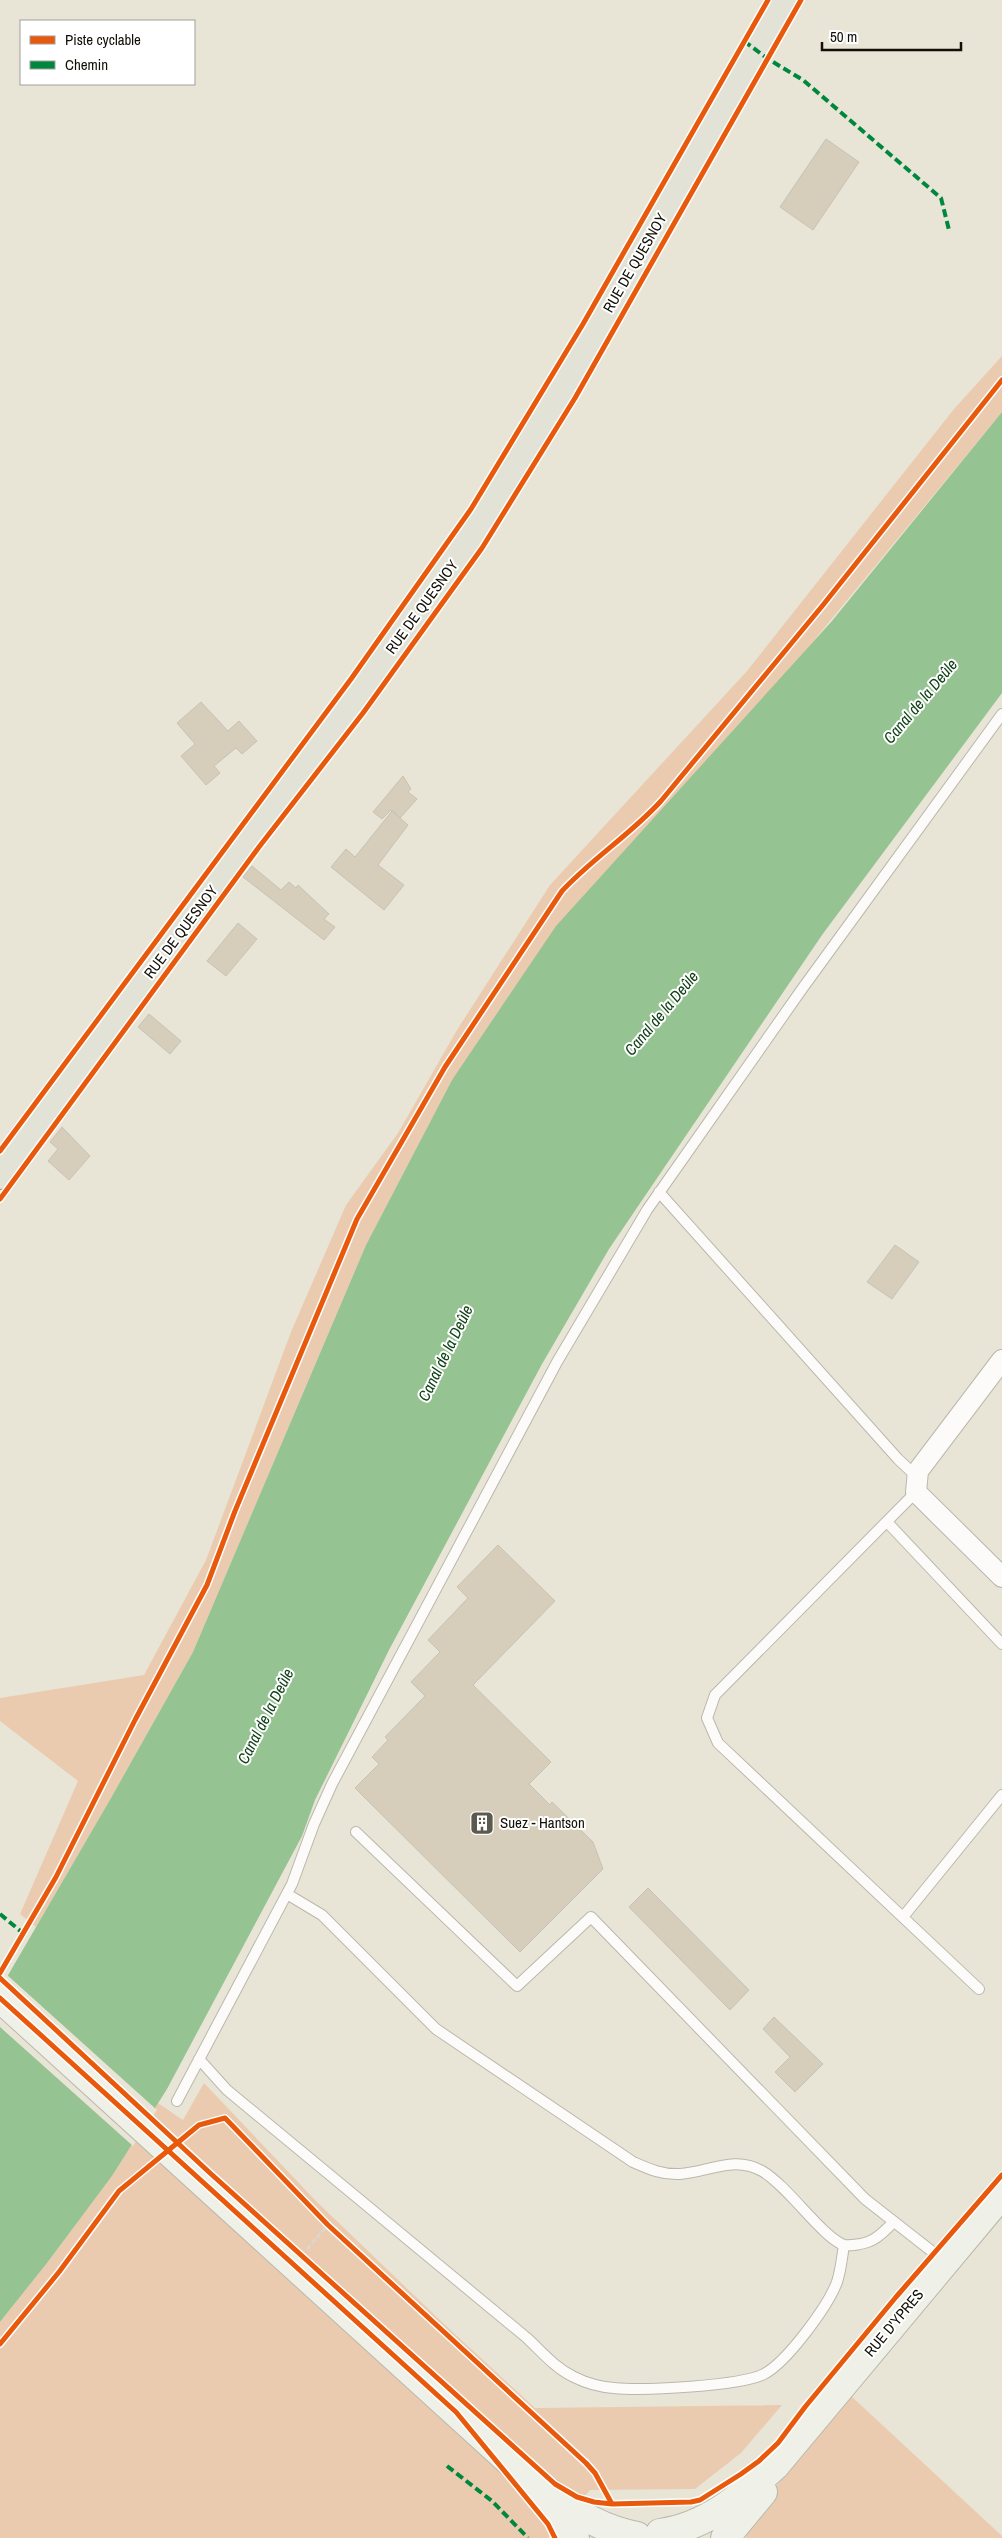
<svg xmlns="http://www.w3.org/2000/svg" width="1002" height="2538" font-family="'Archivo Narrow',sans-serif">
<rect width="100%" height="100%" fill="#e8e5d6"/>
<path fill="#ebcbb0" d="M1002,356V412L452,1080L366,1245L193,1652L111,1798L36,1927L20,1914L78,1781L0,1721V1698L144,1675L206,1560L291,1332L346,1205L398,1133L457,1030L550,885L747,671L954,409Z
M204,2083L316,2201L444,2324L535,2408L782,2405L741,2453L695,2489L590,2490L548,2538H0V2322L47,2263L112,2176L158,2103L183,2120Z
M850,2395L1002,2536V2538H747L741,2530Z"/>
<path fill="#95c392" d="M1002,412V693L822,935L609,1249L542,1364L389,1650L315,1800L302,1836L167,2089L112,2176L47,2263L0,2322V1989L111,1798L193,1652L366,1245L452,1080L556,926L832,621Z"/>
<path fill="#e8e5d6" d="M6,1974L157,2110L133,2146L0,2027V1984Z"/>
<path fill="#d7cdbb" stroke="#c6c2b6" d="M826,139L859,162L813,230L780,207Z
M201,702L228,731L239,721L257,741L242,754L236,748L214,766L220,773L206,785L181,756L195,744L177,723Z
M403,776L411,789L408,792L417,799L400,818L391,810L382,819L373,812Z
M392,811L408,825L378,865L404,885L384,910L331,867L346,849L355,857Z
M252,866L281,890L289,882L296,888L298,885L329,914L324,919L335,927L324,940L243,877Z
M238,923L257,939L226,976L207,961Z
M149,1014L181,1041L170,1054L138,1027Z
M62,1127L90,1156L69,1180L48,1161L58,1149L50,1142Z
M895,1245L919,1262L892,1299L867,1282Z
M498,1545L555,1601L473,1685L551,1762L529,1784L550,1805L552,1802L593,1842L603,1869L520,1952L355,1788L379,1764L372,1757L388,1740L385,1737L425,1696L411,1682L440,1652L428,1640L468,1598L457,1587Z
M648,1888L749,1990L730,2010L629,1907Z
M774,2017L823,2064L795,2092L775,2072L790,2057L763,2029Z"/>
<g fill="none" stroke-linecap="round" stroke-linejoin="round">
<g stroke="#bab8ac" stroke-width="12">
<path id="lane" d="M659,1192L898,1459L917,1477
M916,1492L715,1695L707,1718L718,1743L979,1989
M887,1522L1002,1644
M356,1832L517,1986L591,1917L865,2199L934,2253L943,2264
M287,1894L322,1915L436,2029L633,2162C649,2169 662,2175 680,2174C709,2172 734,2155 762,2171C788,2186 823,2238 844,2245C850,2246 864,2244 870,2241C879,2238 887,2228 894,2222
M903,1917L1002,1795
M199,2059L227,2090L527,2338C542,2352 555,2368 574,2377C586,2383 600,2387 614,2388C643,2391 740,2386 764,2374C787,2362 828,2306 837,2282C841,2270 842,2257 844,2245
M177,2101L292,1884L314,1824L332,1784L557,1362L647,1210L802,989L1002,714"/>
</g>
<g stroke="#bab8ac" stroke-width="22">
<path id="street" d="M1002,1360L918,1471L916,1492L1002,1577"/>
</g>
<g stroke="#bab8ac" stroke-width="30">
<path id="secondary" d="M0,1998L520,2471L575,2538
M550,2493C576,2514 604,2530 637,2536
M660,2533C706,2527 742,2496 775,2466L1002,2194
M725,2538L763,2492"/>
</g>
<g stroke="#999c80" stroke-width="30">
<path id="primary" d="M0,1175L402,635C548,435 663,214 784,0"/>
</g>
<path stroke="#d9d7d3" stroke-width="3" stroke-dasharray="5 2.5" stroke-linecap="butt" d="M307,2249L328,2225"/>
<use href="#lane" stroke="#fcfbf9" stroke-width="10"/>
<use href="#street" stroke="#fcfbf9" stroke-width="20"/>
<use href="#secondary" stroke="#eff0e7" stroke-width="28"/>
<use href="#primary" stroke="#e2e3d6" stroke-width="28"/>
<path stroke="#00873e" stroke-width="4" stroke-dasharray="8 4" stroke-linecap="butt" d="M744,41L768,59L803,80L941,198L949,230
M0,1914L24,1934
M447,2466L492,2501L528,2538"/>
<g stroke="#fff" stroke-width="8">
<path id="cycleway" d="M0,1151L351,679L471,509L583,324L768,0
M0,1199L259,847L363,713L482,548L575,398L801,0
M0,1973L56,1877L135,1720L207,1585L235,1511L357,1219L445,1067L562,891C593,858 631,834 661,801L823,605L1002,380
M0,1978L210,2173L555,2484L577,2497L594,2502L612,2504L691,2502L700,2500L741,2474L759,2461L778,2443L805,2407L896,2297L1002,2175
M0,1998L456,2412L548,2524L555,2538
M0,2344L59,2272L119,2191L199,2125L225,2118L328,2225L586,2463L595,2473L612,2504"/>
</g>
<use href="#cycleway" stroke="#e8590c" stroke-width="5"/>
</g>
<defs>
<g id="building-square" transform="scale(1.25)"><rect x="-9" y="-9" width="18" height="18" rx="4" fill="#5c5a4f" stroke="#fff"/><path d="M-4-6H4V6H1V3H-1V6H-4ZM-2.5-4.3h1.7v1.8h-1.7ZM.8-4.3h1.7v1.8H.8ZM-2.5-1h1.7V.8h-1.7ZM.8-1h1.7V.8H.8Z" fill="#fff"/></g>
</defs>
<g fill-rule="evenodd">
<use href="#building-square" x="482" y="1823"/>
</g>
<g text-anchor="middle" stroke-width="4" stroke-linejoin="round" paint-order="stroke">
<g font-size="15" fill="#110f06" stroke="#fff">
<text transform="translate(635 263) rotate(-60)" y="5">RUE DE QUESNOY</text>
<text transform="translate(422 607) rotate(-54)" y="5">RUE DE QUESNOY</text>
<text transform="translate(181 932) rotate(-53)" y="5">RUE DE QUESNOY</text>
<text transform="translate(894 2323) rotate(-50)" y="5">RUE D'YPRES</text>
</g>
<g font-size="15" fill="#110f06" stroke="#fff" text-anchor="start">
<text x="500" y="1828">Suez - Hantson</text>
</g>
<g font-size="16" font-style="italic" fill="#114217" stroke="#fff">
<text transform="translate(920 701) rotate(-50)" y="6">Canal de la Deûle</text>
<text transform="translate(661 1013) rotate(-50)" y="6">Canal de la Deûle</text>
<text transform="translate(445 1353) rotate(-64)" y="6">Canal de la Deûle</text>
<text transform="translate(265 1716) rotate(-63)" y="6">Canal de la Deûle</text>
</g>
</g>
<rect x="20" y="20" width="175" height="65" fill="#ffffff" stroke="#a09f9b"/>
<rect x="30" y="36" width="25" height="8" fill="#e8590c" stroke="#a09f9b"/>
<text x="65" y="45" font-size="15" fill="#110f06">Piste cyclable</text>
<rect x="30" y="61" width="25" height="8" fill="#00873e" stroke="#a09f9b"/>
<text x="65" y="70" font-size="15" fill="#110f06">Chemin</text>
<path d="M822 42v8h139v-8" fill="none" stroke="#110f06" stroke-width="2.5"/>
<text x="830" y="42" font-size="15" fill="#110f06" stroke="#ffffff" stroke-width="4" paint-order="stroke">50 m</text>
</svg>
